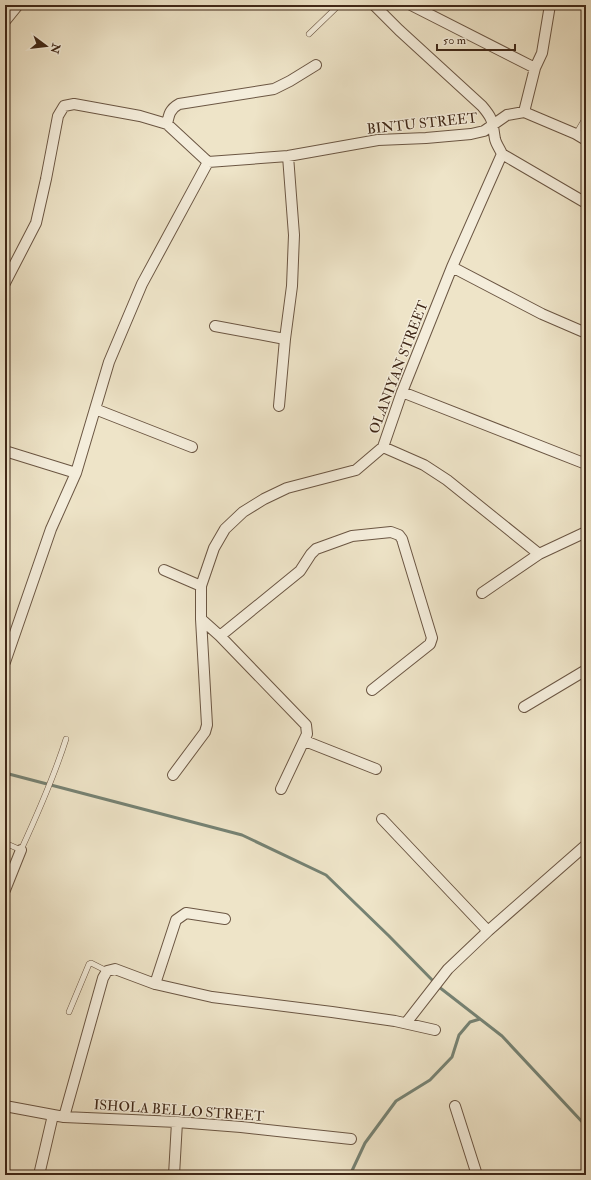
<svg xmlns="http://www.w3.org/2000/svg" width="591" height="1180" font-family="'IM FELL Double Pica',serif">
<rect width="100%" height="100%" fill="#eee4c8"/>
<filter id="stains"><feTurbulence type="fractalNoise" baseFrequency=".005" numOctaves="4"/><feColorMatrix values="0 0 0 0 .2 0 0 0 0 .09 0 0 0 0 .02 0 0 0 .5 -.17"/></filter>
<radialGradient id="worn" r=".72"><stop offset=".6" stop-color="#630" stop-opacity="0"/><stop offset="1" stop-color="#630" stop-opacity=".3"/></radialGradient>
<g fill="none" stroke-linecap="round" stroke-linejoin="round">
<path stroke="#768273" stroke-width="3" d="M5,773L242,835L326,875L389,936L439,987L502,1036L586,1126
M350,1175L365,1143L396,1101L430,1080L452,1057L459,1035L470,1022L480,1019"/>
<g stroke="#6b5643" stroke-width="6">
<path id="service" d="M309,34L339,5
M576,134L586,117
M5,810V809
M5,843L21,850C38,813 54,777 66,739
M69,1012L89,964L91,963L107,971"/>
</g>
<g stroke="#6b5643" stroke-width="12">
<path id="minor" d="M374,5L399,30L482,106C494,120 492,122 495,139C496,144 500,149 502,154
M411,5L535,68
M5,21L18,5
M524,112L576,134L586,140
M167,124C169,114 170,109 179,104L274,89L290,81L316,65
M502,154L586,203
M208,162L288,156L378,140L426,138L471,134L484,131L507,115L524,112L535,68L542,53L550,5
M452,267L542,314L586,333
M5,283L36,223L46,179L58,116L64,106L74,104L140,116L167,124L208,162
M215,326L285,339
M402,392L586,464
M279,406L285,339L292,286L294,235L288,156
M95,409L192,447
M383,447L424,465L447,480L539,554
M5,451L76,473
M164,570L201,586
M482,593L539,554L586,532
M201,619L220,636L306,725L307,734L281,789
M220,636L300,571L311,554L316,549L352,536L391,532L399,535L402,539L432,638L430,644L372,690
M5,662L51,529L76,473L109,362L142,284L208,162
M524,707L586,670
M305,741L376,769
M173,775L205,732L207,725L201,619V586L214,548L225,529L243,512L264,499L287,488L356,470L383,447L402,392L452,267L502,154
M382,819L488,931
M5,890L21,850
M155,984L176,920L186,913L225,919
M406,1023L448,969L488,931L586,845
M5,1106L64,1117L177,1122L241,1127L351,1139
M455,1106L477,1175
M64,1117L103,978L107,971L115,969L155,984L212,997L332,1012L395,1021L435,1030
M39,1175L53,1115
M174,1175L177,1122"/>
</g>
<use href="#service" stroke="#f4eddb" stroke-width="5"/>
<use href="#minor" stroke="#f4eddb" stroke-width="10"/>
</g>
<g text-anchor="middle" stroke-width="3" stroke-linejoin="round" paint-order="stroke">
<g font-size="14" fill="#3f2717" stroke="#f4eddb">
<text transform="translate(422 123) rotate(-6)" y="5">BINTU STREET</text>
<text transform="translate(398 367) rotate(-69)" y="5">OLANIYAN STREET</text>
<text transform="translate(179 1110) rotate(4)" y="5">ISHOLA BELLO STREET</text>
</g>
</g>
<rect width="591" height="1180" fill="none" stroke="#eee4c8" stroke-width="20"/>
<rect x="6" y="6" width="579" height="1168" fill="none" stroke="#3f2717" stroke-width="2"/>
<rect x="10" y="10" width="571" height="1160" fill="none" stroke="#3f2717"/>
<g transform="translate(46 46) rotate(105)" stroke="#f4eddb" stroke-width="3" paint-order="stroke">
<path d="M0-3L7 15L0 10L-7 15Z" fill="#3f2717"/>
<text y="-6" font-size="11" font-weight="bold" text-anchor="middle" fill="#3f2717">N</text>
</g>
<path d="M437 44v6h78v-6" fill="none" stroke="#3f2717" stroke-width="2"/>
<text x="443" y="44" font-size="12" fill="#3f2717" stroke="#f4eddb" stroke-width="3" paint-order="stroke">50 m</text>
<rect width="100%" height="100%" filter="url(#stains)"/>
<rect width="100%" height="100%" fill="url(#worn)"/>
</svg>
